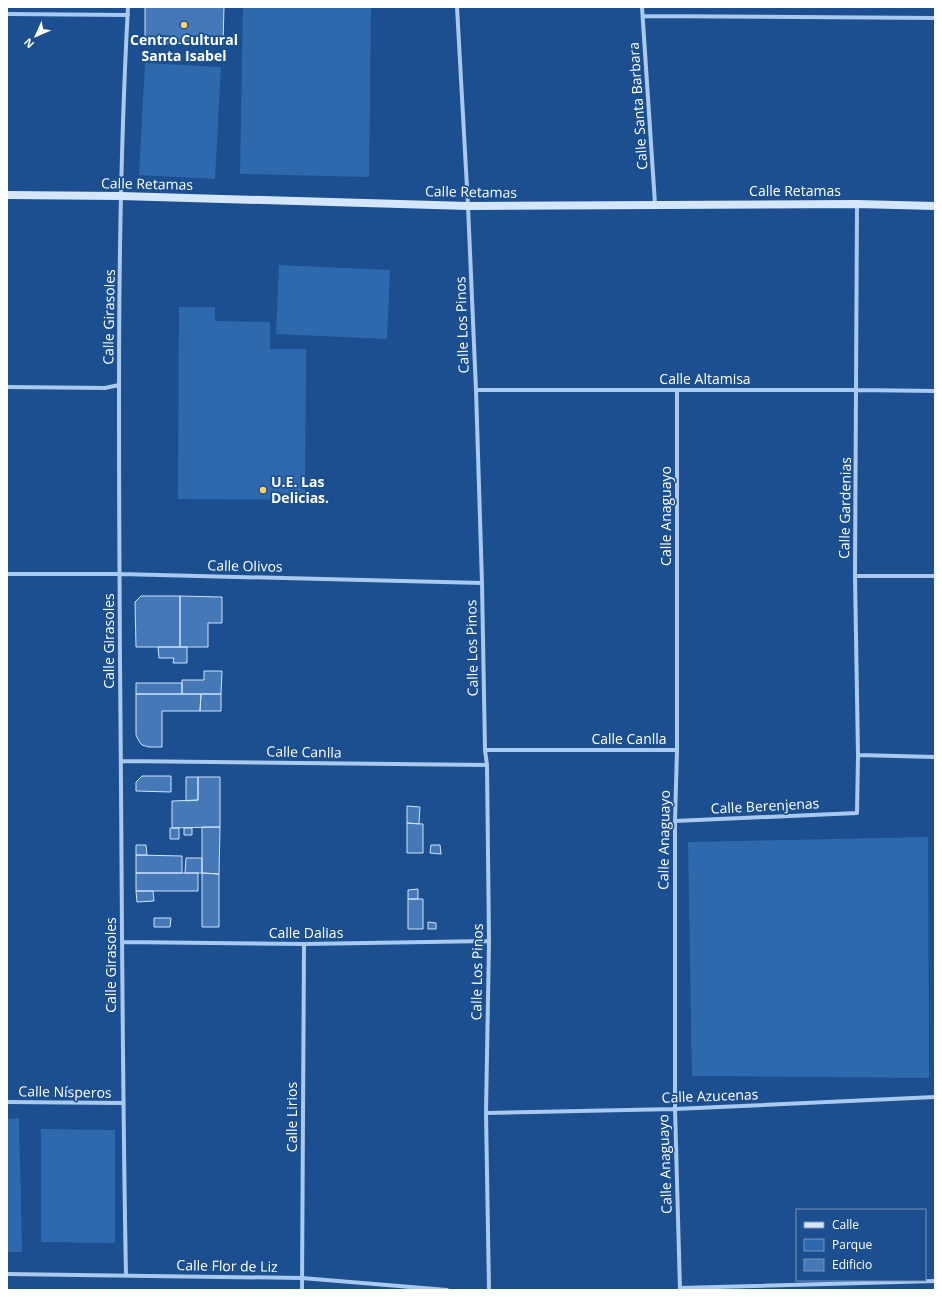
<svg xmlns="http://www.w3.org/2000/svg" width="942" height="1297" font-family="'Open Sans',sans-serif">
<rect width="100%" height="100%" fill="#1b4f8f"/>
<path fill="#2e69ad" d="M243,7H371L369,177L240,174Z
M145,63L221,67L215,179L139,175Z
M279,265L390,270L387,339L276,334Z
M179,307H215V321L270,322V349H306L305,500L178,499Z
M928,837L929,1078L692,1076L688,842Z
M19,1118L22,1252H7V1119Z
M41,1129L115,1130V1243L41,1242Z"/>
<path fill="#4478b7" stroke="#cfe3fa" d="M145,7H224L223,44L145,43Z
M141,596H180V647H136L135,602Z
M180,596L222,597V623H208V647H180Z
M158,647H187V663H173L174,658H159Z
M204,671H222L221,694H182V680H204Z
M136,683H182V694H136Z
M136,694H201L200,711H162V747H149L142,745L139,741L136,735Z
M201,694H221V711H200Z
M142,776H171V792L136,791V782Z
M186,777H198V800L186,801Z
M198,777H220V827L172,828V801L198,800Z
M407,806L420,807L419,824L407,823Z
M407,823L423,824V853H407Z
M202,827H220L219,874L202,873Z
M170,828H179V839H170Z
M184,828H192V835H184Z
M136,845H146L147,855H136Z
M431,845H440L441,854L430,853Z
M136,855L182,856V873H136Z
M186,858H202V873H185Z
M136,873H198V891H136Z
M202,873L219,874V927H202Z
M418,889V899H408V890Z
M136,891H153L154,901L137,902Z
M408,899H423V929H408Z
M154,918H171L170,927H154Z
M428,922L436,923V929H428Z"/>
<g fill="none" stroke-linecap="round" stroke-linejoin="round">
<path stroke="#a9c9ee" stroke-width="4" d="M457,7L468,206L476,390L482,583L485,750L487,765L489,941L486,1113L489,1290
M642,7L655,204
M7,14L128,15
M643,16L935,18
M7,387L105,388L119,385
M476,390H857L935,391
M677,390V750L675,821V1109L680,1290
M7,574H120L482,583
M855,576H935
M485,750H677
M858,755L935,757
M121,761L487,765
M675,821L857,813L858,755L855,576L857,204
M122,942L304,944L489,941
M7,1102L122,1103
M486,1113L675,1109L935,1097
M7,1274L302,1278L447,1290
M126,1275C122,1072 122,868 120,663C119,445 116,226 128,7
M680,1288L935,1281
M302,1290L304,944"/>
<path stroke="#d6e6fa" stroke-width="8" d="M7,195L121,196L468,206L857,204L935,206"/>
</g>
<g fill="#ffd166" stroke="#1b4f8f" stroke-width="1.5">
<circle cx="184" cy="25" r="4"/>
<circle cx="263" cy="490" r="4"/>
</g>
<g text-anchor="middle" stroke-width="3.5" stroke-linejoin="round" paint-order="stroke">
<g font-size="14" font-weight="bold" fill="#fff" stroke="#1b4f8f">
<text x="184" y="45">Centro Cultural<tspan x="184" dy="16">Santa Isabel</tspan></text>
<text x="271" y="487" text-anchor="start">U.E. Las<tspan x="271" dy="16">Delicias.</tspan></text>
</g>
<g font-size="14" fill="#fff" stroke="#1b4f8f">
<text transform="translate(638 106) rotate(-94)" y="5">Calle Santa Barbara</text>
<text transform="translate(147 184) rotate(1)" y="5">Calle Retamas</text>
<text x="795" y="196">Calle Retamas</text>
<text transform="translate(471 192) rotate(1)" y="5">Calle Retamas</text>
<text transform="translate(109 317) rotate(-89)" y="5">Calle Girasoles</text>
<text transform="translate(462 325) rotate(-92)" y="5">Calle Los Pinos</text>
<text x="705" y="384">Calle Altamisa</text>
<text transform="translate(845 508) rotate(-89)" y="5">Calle Gardenias</text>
<text transform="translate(666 516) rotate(-90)" y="5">Calle Anaguayo</text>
<text transform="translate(245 566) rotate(1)" y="5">Calle Olivos</text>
<text transform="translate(109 641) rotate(-90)" y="5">Calle Girasoles</text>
<text transform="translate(472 648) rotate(-91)" y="5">Calle Los Pinos</text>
<text x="629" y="744">Calle Canlla</text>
<text transform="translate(304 752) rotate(1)" y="5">Calle Canlla</text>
<text transform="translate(765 806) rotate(-3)" y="5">Calle Berenjenas</text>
<text transform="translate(664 840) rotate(-89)" y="5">Calle Anaguayo</text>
<text x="306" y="938">Calle Dalias</text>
<text transform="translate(111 965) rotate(-90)" y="5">Calle Girasoles</text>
<text transform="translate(477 972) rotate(-89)" y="5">Calle Los Pinos</text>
<text transform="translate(65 1092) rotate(1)" y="5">Calle Nísperos</text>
<text transform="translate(710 1096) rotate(-2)" y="5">Calle Azucenas</text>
<text transform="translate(292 1117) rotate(-90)" y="5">Calle Lirios</text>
<text transform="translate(665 1164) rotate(-92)" y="5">Calle Anaguayo</text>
<text transform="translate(227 1266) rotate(1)" y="5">Calle Flor de Liz</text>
</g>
</g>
<rect width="942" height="1297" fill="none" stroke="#ffffff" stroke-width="16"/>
<rect x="796" y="1209" width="130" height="72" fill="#1b4f8f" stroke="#7695bc"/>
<rect x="804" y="1222" width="20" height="6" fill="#d6e6fa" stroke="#7695bc"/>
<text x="832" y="1229" font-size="12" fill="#ffffff">Calle</text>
<rect x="804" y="1239" width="20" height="12" fill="#2e69ad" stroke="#7695bc"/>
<text x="832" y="1249" font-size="12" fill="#ffffff">Parque</text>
<rect x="804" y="1259" width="20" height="12" fill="#4478b7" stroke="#7695bc"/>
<text x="832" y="1269" font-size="12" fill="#ffffff">Edificio</text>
<g transform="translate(36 36) rotate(225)" stroke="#1b4f8f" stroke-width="3" paint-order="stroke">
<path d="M0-3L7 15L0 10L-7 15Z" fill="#ffffff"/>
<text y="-6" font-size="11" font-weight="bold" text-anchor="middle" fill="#ffffff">N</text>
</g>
</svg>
